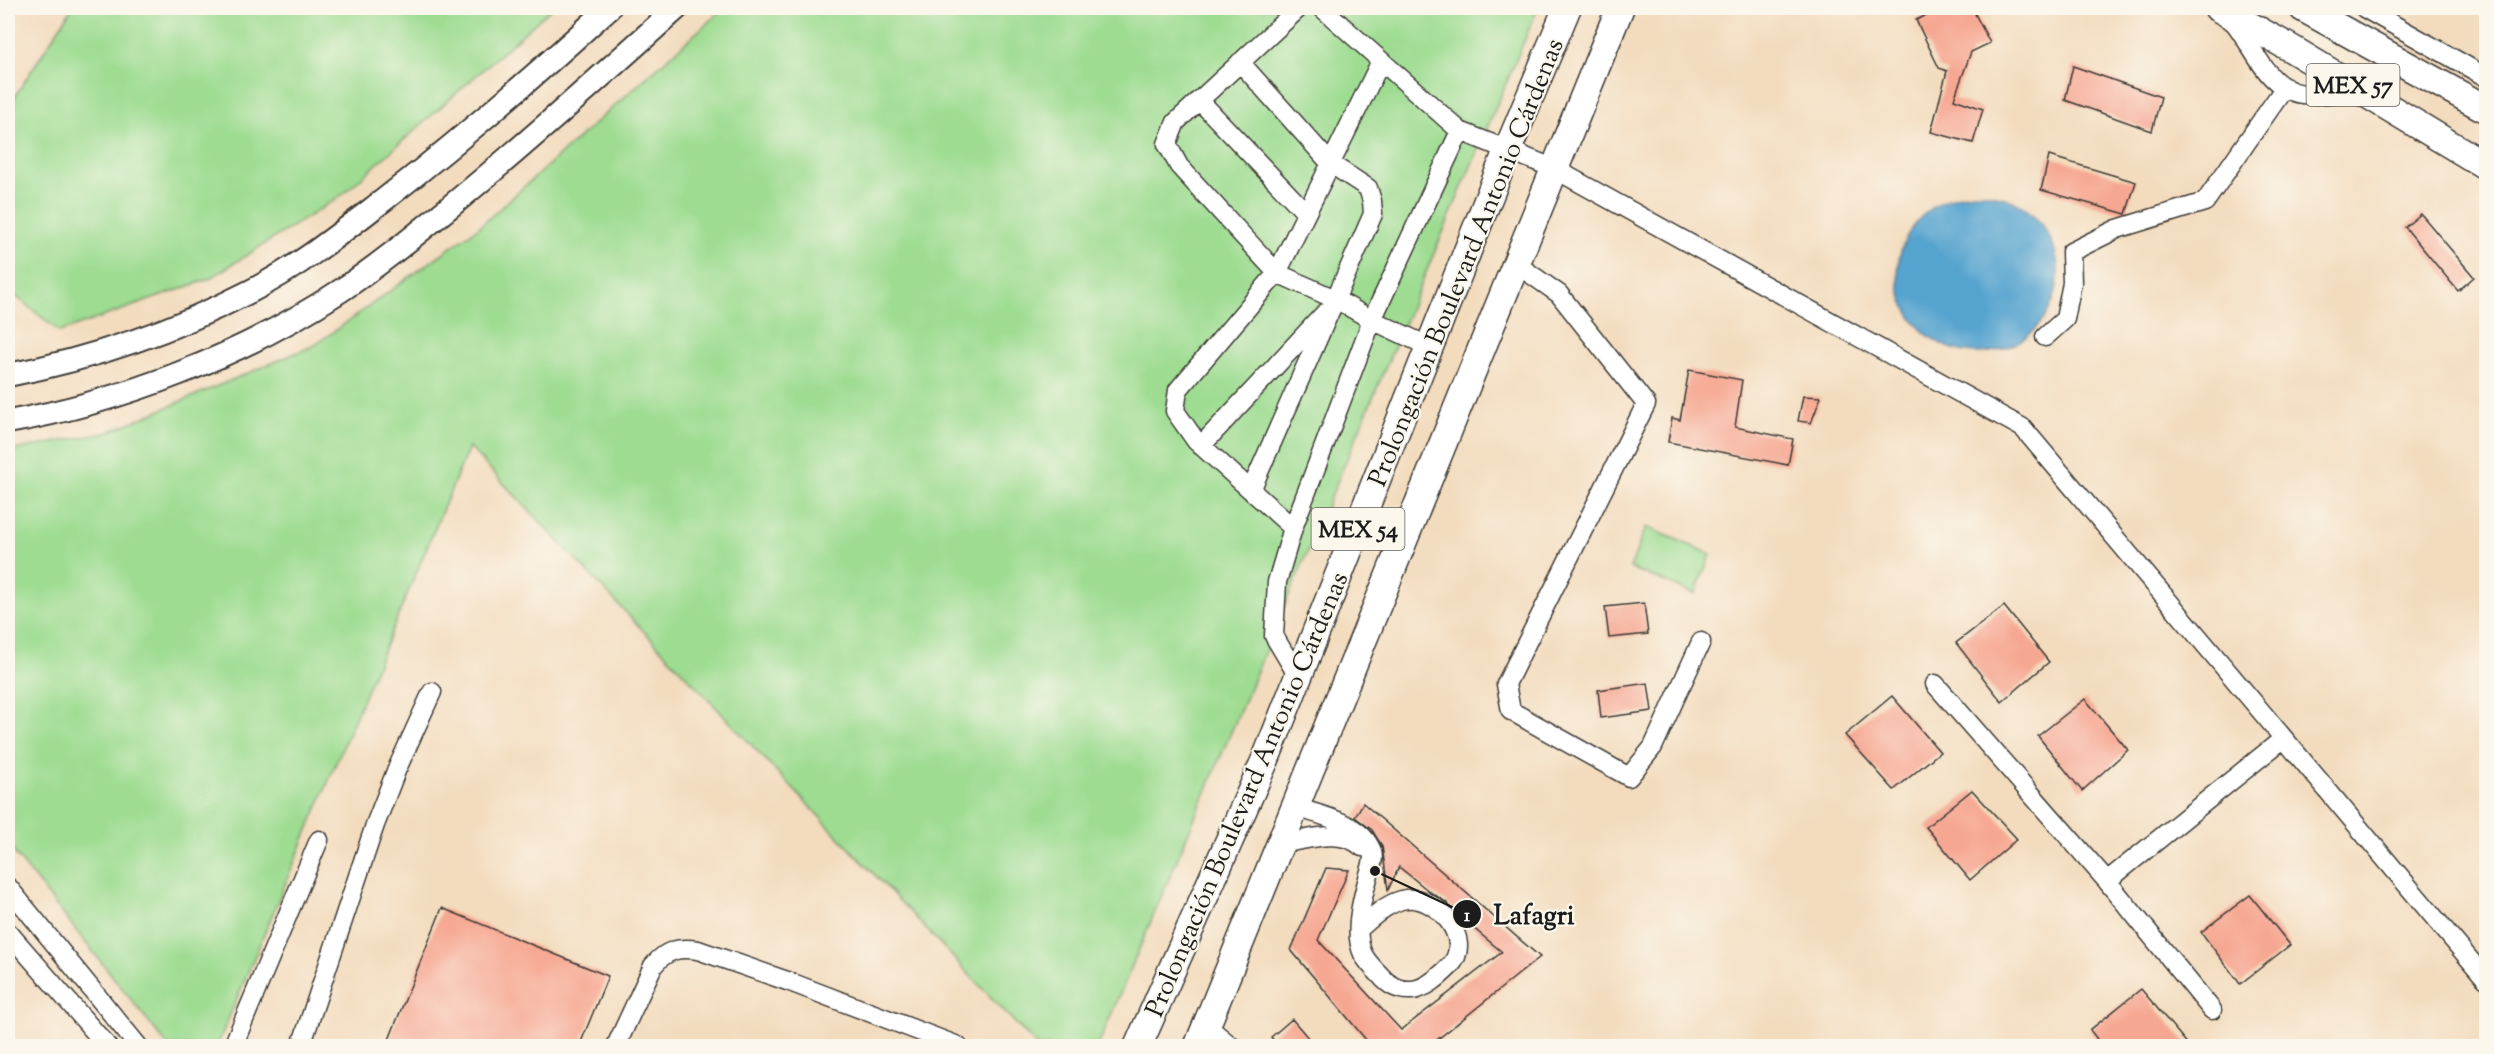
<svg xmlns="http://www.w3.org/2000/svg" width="2494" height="1054" font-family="'Sorts Mill Goudy',serif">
<rect width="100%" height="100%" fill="#fbf7ec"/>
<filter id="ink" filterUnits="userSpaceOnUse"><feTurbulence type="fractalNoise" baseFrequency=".0167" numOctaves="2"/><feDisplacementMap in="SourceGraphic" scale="12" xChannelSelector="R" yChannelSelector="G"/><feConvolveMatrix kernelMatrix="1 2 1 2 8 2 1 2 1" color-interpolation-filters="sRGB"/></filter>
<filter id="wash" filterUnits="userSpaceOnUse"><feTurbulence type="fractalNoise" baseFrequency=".008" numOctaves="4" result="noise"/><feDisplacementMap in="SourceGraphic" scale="24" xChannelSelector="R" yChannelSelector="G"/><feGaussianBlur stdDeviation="1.35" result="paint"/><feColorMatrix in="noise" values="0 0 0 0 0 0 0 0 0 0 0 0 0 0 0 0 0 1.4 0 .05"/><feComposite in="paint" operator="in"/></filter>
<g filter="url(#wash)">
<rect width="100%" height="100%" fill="#f3dcbe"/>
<path fill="#9ddc91" stroke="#5c7c56" stroke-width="1.5" d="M72,8H552L341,196L209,279L60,332L8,290V107Z
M724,8H1538L1098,1046H1037L469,447L217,1046H168L8,845V451L106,433L315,345L479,227Z
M1646,527L1711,554L1695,594L1630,568Z"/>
<path fill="#55a3cf" stroke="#386076" stroke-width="1.5" d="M1898 273a80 80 0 1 1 160 0a80 80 0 1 1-160 0Z"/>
<g id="blocks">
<path fill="#f6a792" d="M1938,8H1972L1990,43L1971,52L1954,99L1983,109L1973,143L1931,132L1947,71L1939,68L1916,20L1937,10Z
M2073,66L2161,97L2152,131L2065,100Z
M2049,156L2136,182L2126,214L2041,190Z
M2421,214L2474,277L2458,291L2405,227Z
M1689,370L1742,380L1735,427L1793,439L1788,465L1668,442L1672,418L1680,420Z
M1803,396L1821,397L1811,423L1798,421Z
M1644,603L1648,634L1609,638L1605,607Z
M2004,606L2049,662L2002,702L1956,643Z
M1648,683L1652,711L1601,718L1598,690Z
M1892,696L1940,752L1894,790L1845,735Z
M2085,699L2128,750L2082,791L2038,736Z
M1972,790L2017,839L1970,880L1926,827Z
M1363,803L1540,957L1428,1047H1372L1291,950L1326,868L1349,870L1318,940L1401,1030L1502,952L1459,916L1446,902L1430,892L1399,867L1388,890L1382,846L1372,830L1355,817Z
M2250,895L2290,945L2240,984L2201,932Z
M442,908L608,976L579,1047H386Z
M2141,989L2190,1047H2103L2090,1030Z
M1292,1019L1316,1047H1279L1271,1037Z"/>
</g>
</g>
<g filter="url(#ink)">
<use href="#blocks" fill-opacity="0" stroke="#3c3934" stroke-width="1.5"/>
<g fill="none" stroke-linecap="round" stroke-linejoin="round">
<g stroke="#3c3934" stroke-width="21">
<path id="minor" d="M1299,8L1176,122L1167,144L1179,166L1277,273L1337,300L1372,320L1460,131
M1322,8L1460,131L1553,168L2023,428L2486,979
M2364,8L2486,77
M2233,21C2254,46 2266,89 2303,94C2322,96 2341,91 2360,93
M1240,62L1331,164L1368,188L1372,201L1373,214L1251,490
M1199,100L1306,213
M1515,263L1559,294L1646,404L1506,684L1511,711L1629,777L1653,747L1701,642
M2045,337L2065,319L2072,283L2071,252L2117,229L2205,202L2285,87
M1201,446L1325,313
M1293,528L1196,441L1175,411L1178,390L1277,273L1381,61
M1299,678L1274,636L1277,582L1293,528L1372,320L1430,347
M1935,684L2107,881L2212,1010
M1295,807C1320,815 1358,822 1370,847C1376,857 1371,867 1368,878C1362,899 1353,933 1363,954C1367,962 1374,969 1380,975C1388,985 1399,991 1412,990C1426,989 1440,976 1450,966C1475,939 1436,895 1406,899C1388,902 1373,917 1360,928
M1281,844C1305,840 1342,827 1362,847
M2107,881L2283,739
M8,887L138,1046
M8,932L107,1046
M1207,1026L1231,1046
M233,1046L319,840
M301,1046L375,825L396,771L432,692
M616,1046L653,966C666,950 678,947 698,950L790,982L958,1046"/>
</g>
<g stroke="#3c3934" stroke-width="26">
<path id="major" d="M8,375C91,359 175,330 251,291C300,266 342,232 385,199C462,139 537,74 609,8
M8,422C121,402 243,355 340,291C375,268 408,241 441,214C522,148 599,78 677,8"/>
</g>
<g stroke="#3c3934" stroke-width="30">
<path id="highway" d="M2218,8L2292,49L2486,166
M2303,8L2486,109
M1138,1046L1266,758L1508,149L1567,8
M1198,1046L1620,8"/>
</g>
<use href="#minor" stroke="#fff" stroke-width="18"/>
<use href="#major" stroke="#fff" stroke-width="22"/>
<use href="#highway" stroke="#fff" stroke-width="27"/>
</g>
</g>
<g text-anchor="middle" stroke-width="4.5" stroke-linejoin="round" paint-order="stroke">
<g fill="#fbf7ec" stroke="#5f5e5a" stroke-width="1.5">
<rect x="2306.5" y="64" width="93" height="42" rx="4.5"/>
<rect x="1311.5" y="508" width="93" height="42" rx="4.5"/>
</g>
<g font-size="24" font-weight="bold" fill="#1c1c1c">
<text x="2353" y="93">MEX 57</text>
<text x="1358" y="537">MEX 54</text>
</g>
<g font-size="26" fill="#1c1c1c" stroke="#fbf7ec">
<text transform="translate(1465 262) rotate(-68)" y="9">Prolongación Boulevard Antonio Cárdenas</text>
<text transform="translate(1246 794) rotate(-67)" y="9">Prolongación Boulevard Antonio Cárdenas</text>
</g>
</g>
<path fill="none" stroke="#1c1c1c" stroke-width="2" d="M1375 871L1467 914"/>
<g fill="#1c1c1c" stroke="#fbf7ec" stroke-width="2">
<circle cx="1375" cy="871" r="6"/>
<circle cx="1467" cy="914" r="15"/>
</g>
<g font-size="18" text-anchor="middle" font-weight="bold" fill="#fff">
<text x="1467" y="921">1</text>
</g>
<g font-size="27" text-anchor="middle" font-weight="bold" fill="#1c1c1c" stroke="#fbf7ec" stroke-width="4.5" stroke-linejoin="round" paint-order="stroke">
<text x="1534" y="924">Lafagri</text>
</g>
<rect width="2494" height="1054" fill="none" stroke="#fbf7ec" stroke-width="30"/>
</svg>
